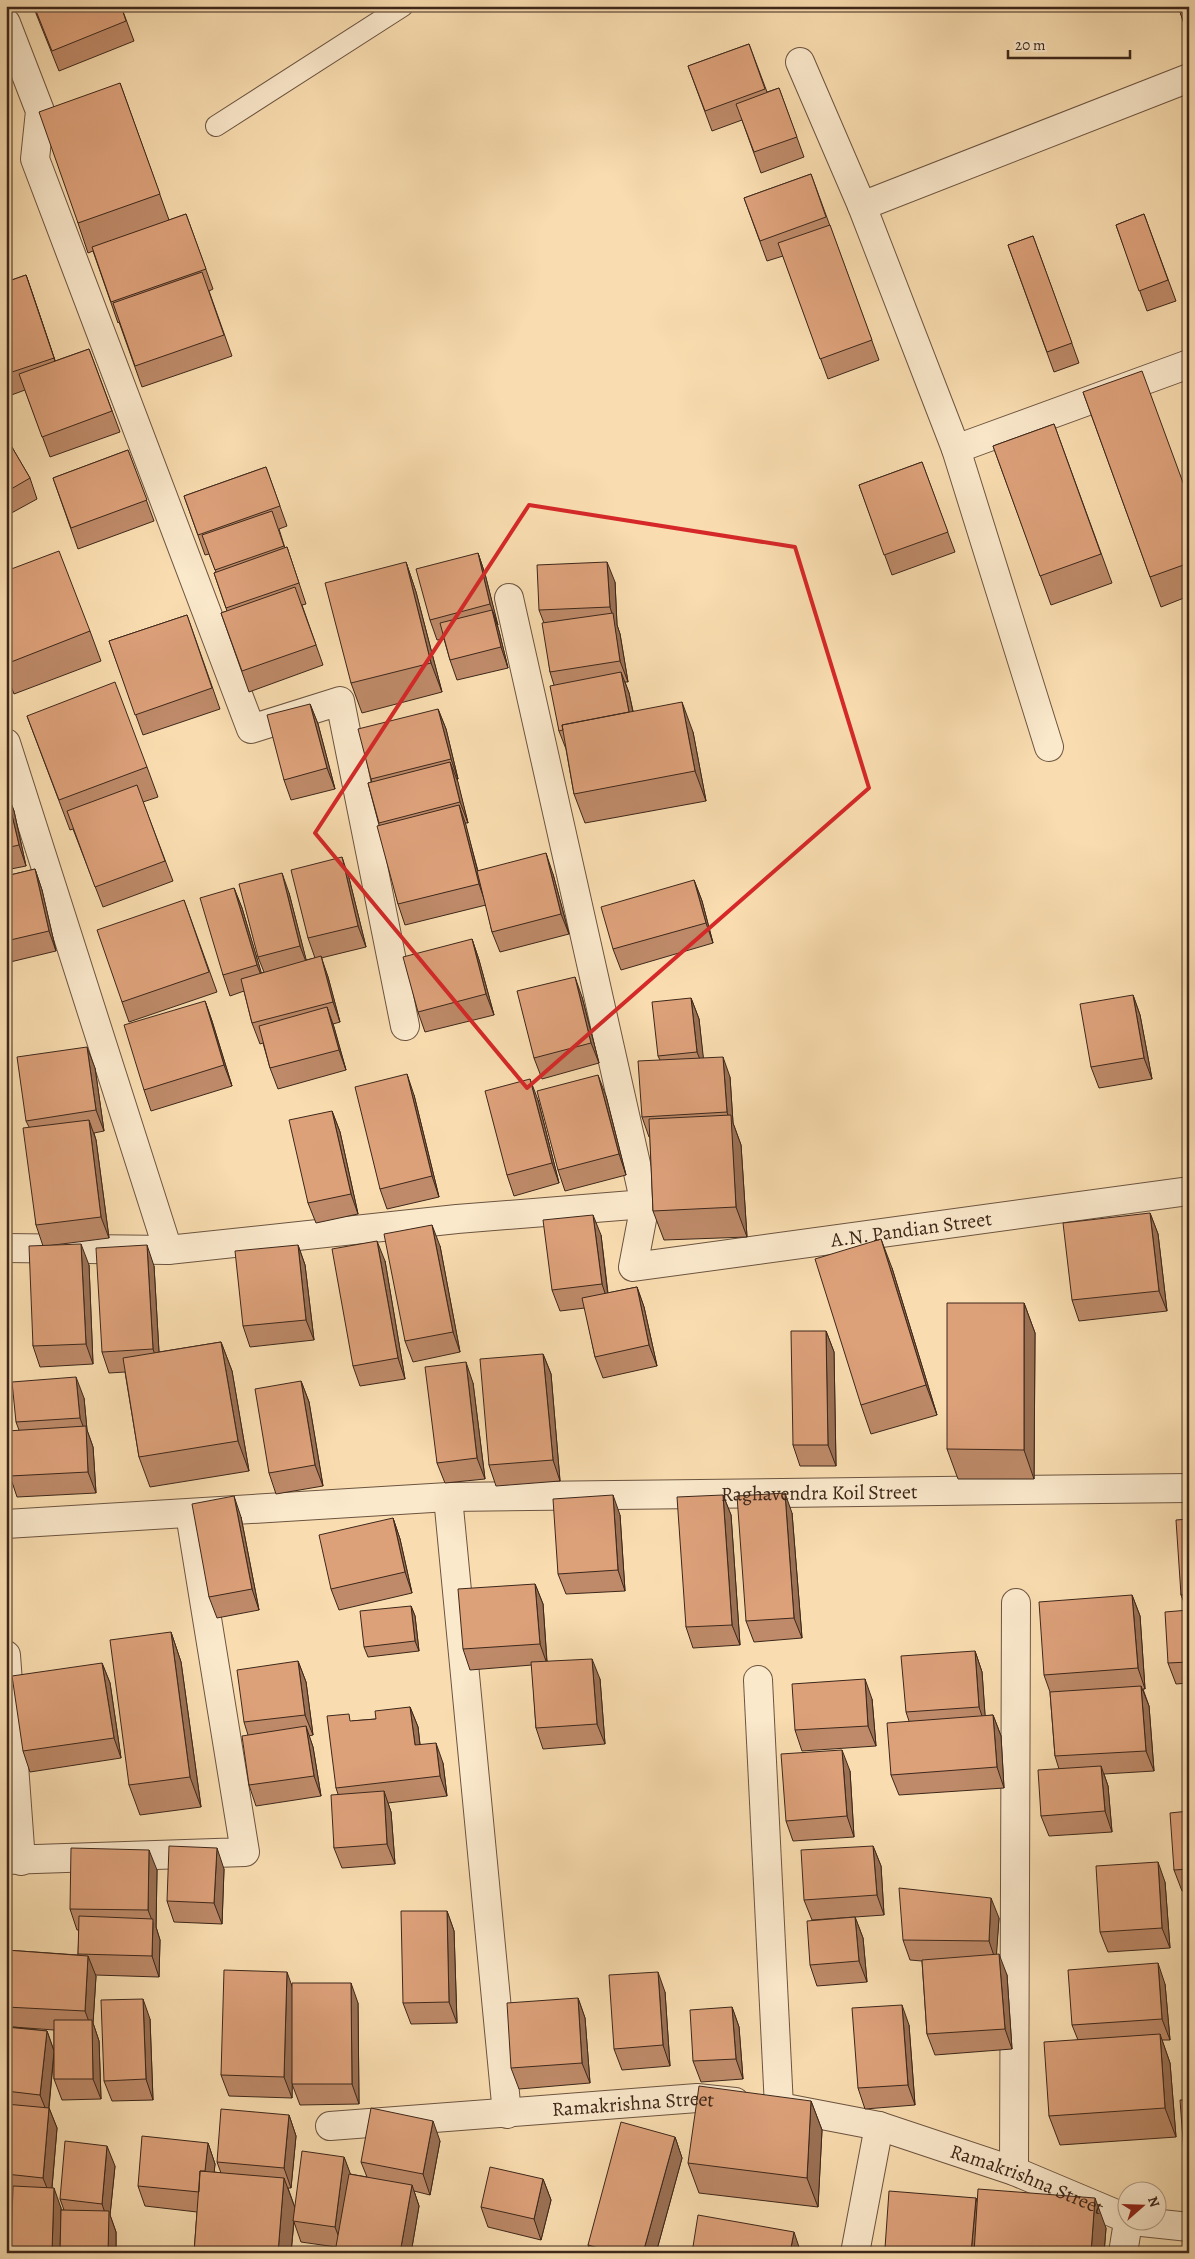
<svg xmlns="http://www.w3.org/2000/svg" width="1195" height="2259" font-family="Alegreya,serif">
<rect width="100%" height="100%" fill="#f9ddb0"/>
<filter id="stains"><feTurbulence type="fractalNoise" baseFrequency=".004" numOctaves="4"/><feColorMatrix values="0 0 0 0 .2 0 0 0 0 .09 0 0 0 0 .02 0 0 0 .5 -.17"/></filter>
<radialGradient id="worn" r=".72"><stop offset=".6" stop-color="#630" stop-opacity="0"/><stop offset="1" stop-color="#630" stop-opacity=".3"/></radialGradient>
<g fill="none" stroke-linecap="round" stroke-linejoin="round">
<g stroke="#6c5440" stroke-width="22">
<path id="lane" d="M216,126L403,6"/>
</g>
<g stroke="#6c5440" stroke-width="30">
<g id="street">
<path d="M6,23L40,111L35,159L251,729L340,701L405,1026"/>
<path d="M800,62L862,206L956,449L1049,747"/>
<path d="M862,206L1189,78"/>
<path d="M956,449L1189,364"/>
<path id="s1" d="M509,598L645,1204L633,1267L1189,1191"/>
<path d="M6,743L168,1250"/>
<path d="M6,1248L168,1250L457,1219L645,1204"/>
<path d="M448,1497L507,2114"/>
<path id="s2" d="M6,1524L448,1497L1189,1488"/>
<path d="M6,1655L21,1861"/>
<path d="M758,1680L779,2107"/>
<path d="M6,1860L245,1852L190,1514"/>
<path id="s3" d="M780,2107L879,2126L1014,2171L1128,2219"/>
<path id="s4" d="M330,2126L697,2098L735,2102"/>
<path d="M1014,2171L1016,1603"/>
<path d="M1142,2222L1189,2227"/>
<path d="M855,2253L879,2126"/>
<path d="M1123,2253L1128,2222"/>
</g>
</g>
<use href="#lane" stroke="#fbe9cc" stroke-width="20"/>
<use href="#street" stroke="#fbe9cc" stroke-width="28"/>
</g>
<path fill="#be8a69" stroke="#3d271a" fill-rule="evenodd" d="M33,6H121L134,41L59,71Z
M1178,6H1189V37Z
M749,44L767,92L779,88L804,157L761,173L742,120L712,131L688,66Z
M120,83L169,220L186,214L213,289L209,291L232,356L142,387L119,322L118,323L93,251L88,253L78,223Z
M811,174L879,360L828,379L783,256L767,261L744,198Z
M1144,214L1176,301L1147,311L1116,225Z
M1033,236L1079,363L1054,372L1008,245Z
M26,275L55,361L89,349L120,432L50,457L25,390L6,397V282Z
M1083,392L1189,499V596L1161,607Z
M1054,424L1112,583L1051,605L993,446Z
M6,437L30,478L37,499L6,516Z
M128,450L154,521L78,549L53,478Z
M922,462L955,552L892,575L859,485Z
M266,467L287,526L279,529L285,548L287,547L306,604L302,605L323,665L249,692L221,613L227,611L214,573L216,572L209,554L205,555L184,496Z
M478,553L485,574L508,668L457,680L450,660L444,639L437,640L430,620Z
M406,562L416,592L442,692L362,713L351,683Z
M6,571L90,631L101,661L14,694L6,674Z
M615,582L617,625L620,634L628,682H625L629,693L633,711L693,732L706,801L585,823L574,794L566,749L559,731L554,685L550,672L544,623L539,610Z
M187,615L220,709L143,735L109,641Z
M310,704L318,724L335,789L291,800L284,780Z
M438,709L446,729L458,779L457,780L468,823H465L478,871L553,874L569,934L500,952L492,932L486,905L405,925L398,904L379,825L368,783L372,782L371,779Z
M27,716L147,767L158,797L143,802L173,881L103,907L73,829L70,830Z
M6,752L9,761L6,762Z
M6,790L14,811L26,866L6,870Z
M35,869L42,890L56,951L6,963V876Z
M349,878L366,947L321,958L328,977L340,1022L333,1024L346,1070L278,1089L270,1068L263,1043L260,1044L252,1023L244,991L230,996L223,975L234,888L242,908L261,973L264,972L258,957L289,893L306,960L315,958L308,938Z
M694,880L702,901L713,943L621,970L613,949Z
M184,900L217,992L129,1022L122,1002Z
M472,939L479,960L494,1015L425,1032L418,1012Z
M1133,995L1140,1015L1152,1079L1099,1088L1091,1067Z
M582,997L599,1063L542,1079L534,1058Z
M691,998L699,1019L703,1058L730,1077L733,1123L741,1145L747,1237L664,1240L653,1211L650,1137H649L642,1117L660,1060L658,1056Z
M205,1001L212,1021L232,1086L151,1111L144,1090Z
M95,1068L104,1131L94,1133L96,1140L109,1238L46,1246L89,1265L93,1364L40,1367L33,1346L43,1246L36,1225L29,1127L26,1121Z
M414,1095L439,1197L387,1209L380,1189Z
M606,1096L626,1175L565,1191L558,1170Z
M538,1100L559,1183L514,1196L507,1175Z
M332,1111L340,1132L358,1214L316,1223L308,1203Z
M1150,1213L1158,1234L1167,1311L1079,1321L1072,1300Z
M601,1235L608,1293L637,1287L644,1307L657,1366L603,1378L595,1357L585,1308L560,1311L552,1290Z
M298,1245L305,1265L314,1340L250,1347L243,1326Z
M440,1246L460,1352L413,1362L405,1341Z
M385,1261L405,1379L360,1386L353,1366Z
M154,1266L159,1352L221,1342L232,1371L249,1471L150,1487L139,1457L125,1372L109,1373L102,1352Z
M892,1268L937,1415L871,1434L861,1405Z
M1024,1303L1035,1333L1034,1479H958L947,1449Z
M826,1331L834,1352L836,1466H800L793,1445Z
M543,1354L551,1374L560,1481L496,1486L489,1465Z
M301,1381L309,1402L323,1486L276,1494L269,1473Z
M473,1383L485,1479L445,1483L437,1463Z
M84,1398L87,1430L93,1447L96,1493L17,1497L10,1476L19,1430L16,1422Z
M723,1495L731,1515L740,1645L693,1648L686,1627Z
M792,1513L802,1638L754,1642L746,1621Z
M620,1515L625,1591L566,1594L558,1574Z
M241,1517L259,1610L217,1618L209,1597Z
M393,1518L400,1539L412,1593L339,1610L331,1589Z
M1189,1519V1683L1176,1684L1168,1663L1187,1610L1181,1595Z
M535,1584L543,1604L547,1661L600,1679L605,1744L543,1749L536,1728L532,1665L470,1670L463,1649Z
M1132,1595L1140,1616L1145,1689H1143L1149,1706L1154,1771L1104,1774L1108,1786L1112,1832L1049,1836L1041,1816L1059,1769L1055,1756L1050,1692L1044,1675Z
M411,1606L415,1616L419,1651L368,1657L364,1647Z
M171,1632L181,1662L201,1807L140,1815L129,1785Z
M975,1651L982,1672L985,1716L993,1715L1001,1736L1004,1788L899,1795L891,1775L909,1721L906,1712Z
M298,1661L306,1682L313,1735L309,1736L313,1747L321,1796L256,1806L249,1785L248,1735L244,1722Z
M102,1663L110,1683L121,1758L30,1772L23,1751Z
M872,1699L876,1746L802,1751L795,1730Z
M410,1707L418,1727L420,1744L443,1763L447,1796L388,1803L391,1812L395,1864L342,1868L334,1848L338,1794L336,1788L352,1721L376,1719Z
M850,1771L854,1837L793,1841L786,1821Z
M1189,1811V1890L1182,1891L1174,1870Z
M873,1846L881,1866L884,1915L812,1920L804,1900Z
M224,1869L222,1924L174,1922L167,1901Z
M157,1870L156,1927L160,1940L159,1977L95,1975L96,1976L93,2023L99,2041L101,2099L62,2100L54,2079V2053L49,2108L57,2128L52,2188L61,2208V2210H64L60,2199L115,2166L110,2215L116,2232V2253H12L11,2251L13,2195L6,2194V2026L8,2027L6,2021V1950L78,1955L79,1930H77L70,1909ZM13,2027L54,2030V2051L47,2031Z
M1165,1882L1170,1948L1108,1952L1100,1932Z
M447,1911L454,1931L457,2023L411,2024L403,2003Z
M855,1917L863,1938L867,1982L817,1986L810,1965Z
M999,1918L996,1954L1007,1975L1012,2049L935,2055L927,2034L922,1961L910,1960L903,1940Z
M1165,1984L1170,2040H1162L1170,2063L1176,2137L1060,2145L1049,2116L1078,2040L1072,2025Z
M292,1985L358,2003L359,2104L300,2105L292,2084V2071V2098L229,2096L221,2075Z
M665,1992L670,2066L622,2070L614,2049Z
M578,1998L585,2018L590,2083L519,2089L511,2068Z
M732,2007L739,2027L743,2079L701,2082L693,2061Z
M150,2019L153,2100L112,2101L104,2081Z
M909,2025L915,2105L865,2109L858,2088Z
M1189,2100V2178L1185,2167Z
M811,2101L822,2130L818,2207L699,2193L688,2163Z
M289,2115L296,2136L291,2188H288L295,2208L344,2157L350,2174L367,2177L361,2162L440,2141L430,2195L414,2191L419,2206L411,2253H335L336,2247L301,2242L294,2222L291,2253H194L197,2212L145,2206L138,2186L208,2143L215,2164L214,2172L221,2173L217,2162Z
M675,2137L682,2158L656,2253H591L588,2245Z
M543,2179L551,2200L541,2240L488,2227L481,2207Z
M976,2198L977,2202L1106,2228L1104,2253H887L885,2248Z"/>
<path fill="#9b7155" stroke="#3d271a" d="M26,275L33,295L61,378L54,358Z
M478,553L485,574L498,625L490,604Z
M406,562L416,592L442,692L431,663Z
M607,562L615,582L617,625L620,634L628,682L620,661L613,617L610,607Z
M492,610L499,631L508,668L501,647Z
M621,672L629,693L638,737L630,717Z
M682,702L693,732L706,801L695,771Z
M310,704L318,724L335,789L327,768Z
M438,709L446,729L458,779L451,759Z
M450,762L458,782L468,823L460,802Z
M6,790L14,811L26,866L19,845Z
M459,805L466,825L486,905L479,884Z
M546,853L553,874L569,934L561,914Z
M342,857L349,878L366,947L358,926Z
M35,869L42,890L56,951L49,931Z
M282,873L289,893L308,967L300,946Z
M694,880L702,901L713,943L706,923Z
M234,888L242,908L265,985L257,965Z
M472,939L479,960L494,1015L486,994Z
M321,956L328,977L340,1022L333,1002Z
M575,977L582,997L599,1063L591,1043Z
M1133,995L1140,1015L1152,1079L1144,1058Z
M691,998L699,1019L705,1072L697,1052Z
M205,1001L212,1021L232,1086L224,1065Z
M327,1007L334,1027L346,1070L339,1050Z
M87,1047L95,1068L104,1131L96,1110Z
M723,1057L730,1077L733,1123L741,1145L747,1237L736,1207L731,1125L727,1112Z
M407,1074L414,1095L439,1197L432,1176Z
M598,1075L606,1096L626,1175L619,1154Z
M530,1079L538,1100L559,1183L552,1163Z
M332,1111L340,1132L358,1214L351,1194Z
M89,1120L96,1140L109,1238L101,1217Z
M1150,1213L1158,1234L1167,1311L1159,1291Z
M593,1215L601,1235L609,1305L602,1284Z
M432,1225L440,1246L460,1352L453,1332Z
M881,1239L892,1268L937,1415L926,1385Z
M377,1241L385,1261L405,1379L398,1358Z
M81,1244L89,1265L93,1364L86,1344Z
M147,1245L154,1266L160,1370L153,1349Z
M298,1245L305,1265L314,1340L306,1320Z
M637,1287L644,1307L657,1366L649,1345Z
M1024,1303L1035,1333L1034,1479L1024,1450Z
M826,1331L834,1352L836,1466L828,1445Z
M221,1342L232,1371L249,1471L238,1441Z
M543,1354L551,1374L560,1481L553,1460Z
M466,1362L473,1383L485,1479L477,1458Z
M76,1377L84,1398L87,1430L93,1447L96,1493L88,1472L86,1434L80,1418Z
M301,1381L309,1402L323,1486L315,1465Z
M785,1493L792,1513L802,1638L794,1618Z
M613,1495L620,1515L625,1591L618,1570Z
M723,1495L731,1515L740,1645L732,1625Z
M234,1496L241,1517L259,1610L252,1589Z
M393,1518L400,1539L412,1593L405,1572Z
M535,1584L543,1604L547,1664L540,1644Z
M1132,1595L1140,1616L1145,1689L1138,1668Z
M411,1606L415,1616L419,1651L415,1641Z
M171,1632L181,1662L201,1807L190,1777Z
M975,1651L982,1672L986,1728L979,1707Z
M592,1659L600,1679L605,1744L597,1724Z
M298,1661L306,1682L313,1735L305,1715Z
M102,1663L110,1683L121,1758L114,1738Z
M865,1679L872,1699L876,1746L868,1726Z
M1141,1686L1149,1706L1154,1771L1146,1751Z
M410,1707L418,1727L422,1765L415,1745Z
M993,1715L1001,1736L1004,1788L997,1767Z
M306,1726L313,1747L321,1796L314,1776Z
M436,1743L443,1763L447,1796L440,1776Z
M842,1750L850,1771L854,1837L847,1816Z
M1101,1766L1108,1786L1112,1832L1105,1811Z
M384,1791L391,1812L395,1864L387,1844Z
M873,1846L881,1866L884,1915L877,1895Z
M217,1848L224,1869L222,1924L214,1903Z
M149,1850L157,1870L156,1927L160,1940L159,1977L152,1956L153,1923L148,1910Z
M1158,1862L1165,1882L1170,1948L1162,1928Z
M991,1898L999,1918L996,1962L989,1941Z
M447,1911L454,1931L457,2023L449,2002Z
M855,1917L863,1938L867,1982L859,1961Z
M999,1954L1007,1975L1012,2049L1005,2029Z
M88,1956L96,1976L93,2023L99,2041L101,2099L93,2079L92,2030L85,2011Z
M1158,1963L1165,1984L1170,2040L1162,2019Z
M287,1972L294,1992L292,2098L284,2077Z
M658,1972L665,1992L670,2066L663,2045Z
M351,1983L358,2003L359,2104L352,2084Z
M578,1998L585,2018L590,2083L582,2063Z
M143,1999L150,2019L153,2100L146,2079Z
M902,2005L909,2025L915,2105L908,2085Z
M732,2007L739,2027L743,2079L736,2059Z
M47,2031L54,2051L48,2115L40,2095Z
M1160,2034L1170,2063L1176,2137L1165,2108Z
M811,2101L822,2130L818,2207L807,2178Z
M49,2108L57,2128L51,2198L43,2178Z
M289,2115L296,2136L291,2188L284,2168Z
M433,2121L440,2141L430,2195L423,2174Z
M675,2137L682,2158L656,2253H643Z
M208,2143L215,2164L210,2213L202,2193Z
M107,2146L115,2166L110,2215L116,2232V2253H108V2222L102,2204Z
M344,2157L352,2178L343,2248L335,2227Z
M284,2178L295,2208L291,2253H278Z
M543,2179L551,2200L541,2240L534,2219Z
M412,2185L419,2206L411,2253H400Z
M54,2188L61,2208L60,2253H52Z
M976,2198L983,2219L981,2253H971Z
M1095,2198L1106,2228L1104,2253H1091Z
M794,2232L801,2253H790Z"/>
<path fill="#dda17a" stroke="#3d271a" d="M34,6H121L126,21L52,51Z
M1178,6H1189V22L1184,24Z
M749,44L765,89L705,111L688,66Z
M120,83L160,194L78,223L39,112Z
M779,88L797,137L754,152L736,104Z
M811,174L826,217L760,241L744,198Z
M186,214L206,269L111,302L92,247Z
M1144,214L1168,280L1139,291L1116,225Z
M830,225L872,340L820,359L778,243Z
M1033,236L1072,343L1047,352L1008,245Z
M202,272L224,335L135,366L113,303Z
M26,275L54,358L6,374V282Z
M89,349L112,411L42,437L19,374Z
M1142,371L1189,499V563L1150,577L1083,392Z
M1054,424L1101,554L1040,576L993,446Z
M6,437L30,478L6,492Z
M128,450L147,500L71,528L53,478Z
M922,462L948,532L884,555L859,485Z
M266,467L280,506L198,535L184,496Z
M272,511L284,546L215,570L202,535Z
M287,547L299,583L226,608L214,573Z
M59,551L90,631L6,664V571Z
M478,553L490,604L430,620L416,569Z
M406,562L431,663L351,683L325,583Z
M607,562L610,607L539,610L537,565Z
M295,587L316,645L242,671L221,613Z
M492,610L501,647L450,660L440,623Z
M613,613L620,661L550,672L542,623Z
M187,615L212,688L135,715L109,641Z
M621,672L629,712L562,725L563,730L559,731L550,686Z
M115,682L147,767L59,800L27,716Z
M682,702L695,771L574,794L562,725Z
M310,704L327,768L284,780L267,715Z
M438,709L451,759L371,779L358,729Z
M450,762L460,802L379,823L368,783Z
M137,785L165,861L95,887L67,811Z
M6,790L19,845L6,848Z
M459,805L479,884L398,904L377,826Z
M546,853L561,914L492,932L477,871Z
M342,857L358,926L308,938L291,870Z
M35,869L49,931L6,941V876Z
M282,873L300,946L258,957L239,884Z
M694,880L706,923L613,949L601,907Z
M234,888L257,965L223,975L200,898Z
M184,900L209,972L122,1002L97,930Z
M472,939L486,994L418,1012L403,957Z
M321,956L333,1002L252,1023L241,979Z
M575,977L591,1043L534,1058L517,991Z
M1133,995L1144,1058L1091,1067L1080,1004Z
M691,998L697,1052L658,1056L652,1002Z
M205,1001L224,1065L144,1090L124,1025Z
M327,1007L339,1050L270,1068L259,1026Z
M87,1047L96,1110L26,1121L17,1057Z
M723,1057L727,1112L642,1117L638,1061Z
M407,1074L432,1176L380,1189L355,1087Z
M598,1075L619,1154L558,1170L537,1091Z
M530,1079L552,1163L507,1175L485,1091Z
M332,1111L351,1194L308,1203L289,1120Z
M731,1115L736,1207L653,1211L649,1119Z
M89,1120L101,1217L36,1225L23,1128Z
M1150,1213L1159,1291L1072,1300L1063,1223Z
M593,1215L602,1284L552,1290L543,1220Z
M432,1225L453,1332L405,1341L384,1234Z
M881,1239L926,1385L861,1405L815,1259Z
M377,1241L398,1358L353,1366L332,1249Z
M81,1244L86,1344L33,1346L29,1246Z
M147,1245L153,1349L102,1352L96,1248Z
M298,1245L306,1320L243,1326L235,1251Z
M637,1287L649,1345L595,1357L582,1298Z
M947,1303H1024V1450L947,1449Z
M791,1331H826L828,1445H793Z
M221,1342L238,1441L139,1457L123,1358Z
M543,1354L553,1460L489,1465L480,1359Z
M466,1362L477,1458L437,1463L425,1367Z
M76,1377L80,1418L16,1422L12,1382Z
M301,1381L315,1465L269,1473L255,1389Z
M86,1426L88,1472L10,1476L7,1431Z
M785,1493L794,1618L746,1621L737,1496Z
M613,1495L618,1570L558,1574L553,1499Z
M723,1495L732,1625L686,1627L677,1497Z
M234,1496L252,1589L209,1597L192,1504Z
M393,1518L405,1572L331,1589L319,1535Z
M1189,1519V1594L1181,1595L1176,1520Z
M535,1584L540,1644L463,1649L458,1589Z
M1132,1595L1138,1668L1044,1675L1039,1602Z
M411,1606L415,1641L364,1647L360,1611Z
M1189,1610V1662L1168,1663L1165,1612Z
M171,1632L190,1777L129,1785L110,1640Z
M975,1651L979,1707L906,1712L901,1656Z
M592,1659L597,1724L536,1728L531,1662Z
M298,1661L305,1715L244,1722L237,1670Z
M102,1663L114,1738L23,1751L12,1676Z
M865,1679L868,1726L795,1730L792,1684Z
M1141,1686L1146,1751L1055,1756L1050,1692Z
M410,1707L415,1745L436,1743L440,1776L336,1788L327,1716L349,1714L350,1721L376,1719L375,1711Z
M993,1715L997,1767L891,1775L887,1723Z
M306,1726L314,1776L249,1785L242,1736Z
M842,1750L847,1816L786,1821L781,1754Z
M1101,1766L1105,1811L1041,1816L1038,1770Z
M384,1791L387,1844L334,1848L331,1795Z
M1189,1811V1869L1174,1870L1170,1813Z
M169,1846L217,1848L214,1903L167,1901Z
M873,1846L877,1895L804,1900L801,1850Z
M71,1848L149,1850L148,1910L70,1909Z
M1158,1862L1162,1928L1100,1932L1096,1866Z
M899,1888L991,1898L989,1941L903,1940Z
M401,1911H447L449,2002L403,2003Z
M79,1916L153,1919L152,1956L78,1954Z
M855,1917L859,1961L810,1965L807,1921Z
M6,1950L88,1956L85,2011L6,2007Z
M999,1954L1005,2029L927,2034L922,1960Z
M1158,1963L1162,2019L1072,2025L1068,1970Z
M224,1970L287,1972L284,2077L221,2075Z
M658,1972L663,2045L614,2049L609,1975Z
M292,1983H351L352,2084H292Z
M578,1998L582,2063L511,2068L507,2003Z
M143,1999L146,2079L104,2081L101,2000Z
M902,2005L908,2085L858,2088L852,2008Z
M732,2007L736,2059L693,2061L690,2010Z
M54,2020H92L93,2079H54Z
M6,2027L47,2031L40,2095L6,2091Z
M1160,2034L1165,2108L1049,2116L1044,2042Z
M699,2086L811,2101L807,2178L688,2163Z
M1180,2100H1189V2167H1185Z
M6,2104L49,2108L43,2178L6,2174Z
M371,2108L433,2121L423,2174L361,2162Z
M221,2109L289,2115L284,2168L217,2162Z
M621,2122L675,2137L643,2253H616L588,2245Z
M142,2136L208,2143L205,2171H200L199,2192L138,2186Z
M65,2141L107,2146L102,2204L60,2199Z
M302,2151L344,2157L335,2227L293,2221Z
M490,2167L543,2179L534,2219L481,2207Z
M200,2171L284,2178L278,2253H194Z
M349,2174L412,2185L400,2253L335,2252Z
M13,2186L54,2188L52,2252L11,2251Z
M978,2189L1095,2198L1091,2253H974Z
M889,2191L976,2198L971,2253H944L885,2248Z
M61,2210L109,2211L108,2253H60Z
M698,2215L794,2232L790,2253H692Z"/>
<path fill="none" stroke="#d62828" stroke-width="4" stroke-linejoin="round" d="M529,505L795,547L869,788L527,1088L315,833Z"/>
<g text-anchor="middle" stroke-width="4" stroke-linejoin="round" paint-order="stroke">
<g font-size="20" fill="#3d271a" stroke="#fbe9cc">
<text dy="7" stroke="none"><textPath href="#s1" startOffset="966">A.N. Pandian Street</textPath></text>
<text dy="7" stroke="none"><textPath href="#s2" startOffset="814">Raghavendra Koil Street</textPath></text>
<text dy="7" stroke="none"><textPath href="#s4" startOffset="304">Ramakrishna Street</textPath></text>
<text dy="7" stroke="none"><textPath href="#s3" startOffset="258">Ramakrishna Street</textPath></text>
</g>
</g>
<rect width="1195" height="2259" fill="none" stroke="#f9ddb0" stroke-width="25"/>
<rect x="8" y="8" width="1180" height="2244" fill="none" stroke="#3d271a" stroke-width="2.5"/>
<rect x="12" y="12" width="1170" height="2234" fill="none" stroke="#3d271a"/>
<g transform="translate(1142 2206) rotate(70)"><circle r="24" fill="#fbe9cc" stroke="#af9b85"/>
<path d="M0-4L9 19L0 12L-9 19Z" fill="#8f2418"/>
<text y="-8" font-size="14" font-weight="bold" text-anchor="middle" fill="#3d271a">N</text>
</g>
<path d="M1008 50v8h122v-8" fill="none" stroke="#3d271a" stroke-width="2.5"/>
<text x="1015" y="50" font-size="15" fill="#3d271a" stroke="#fbe9cc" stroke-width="4" paint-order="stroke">20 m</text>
<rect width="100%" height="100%" filter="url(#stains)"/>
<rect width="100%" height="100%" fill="url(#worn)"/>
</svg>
